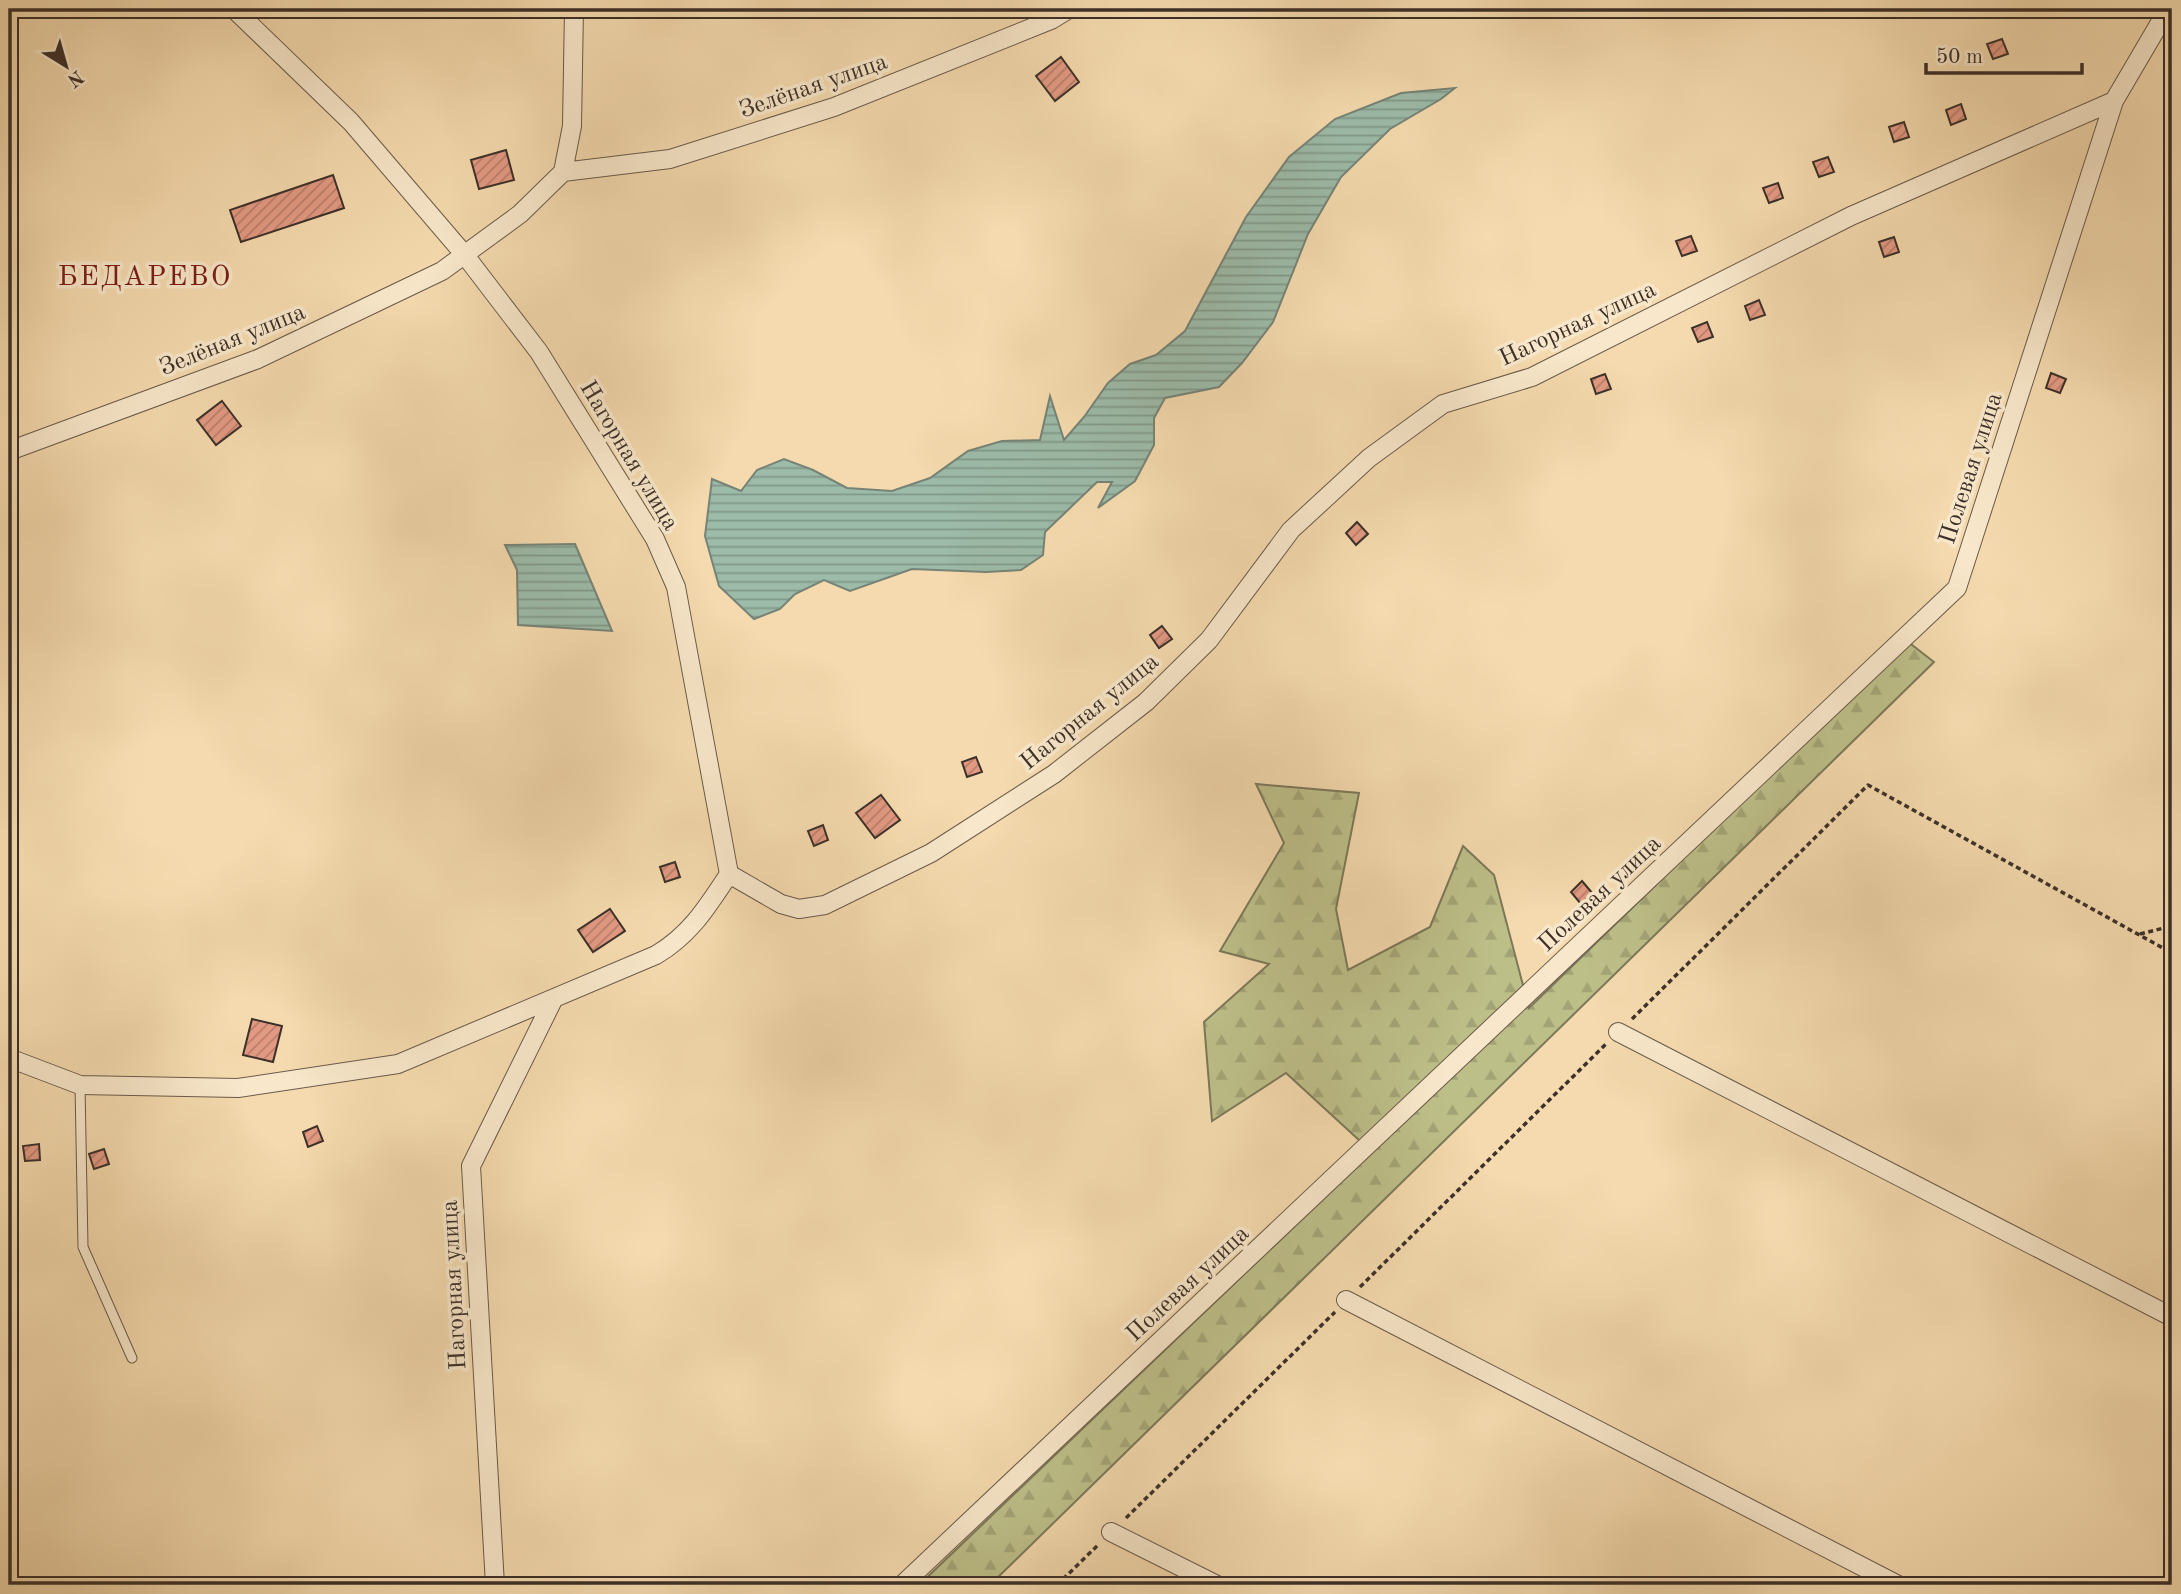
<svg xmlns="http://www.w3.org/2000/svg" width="2181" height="1594" font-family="'Old Standard TT',serif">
<defs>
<pattern id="forest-firs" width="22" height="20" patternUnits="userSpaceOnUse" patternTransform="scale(1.75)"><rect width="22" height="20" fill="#bdbf89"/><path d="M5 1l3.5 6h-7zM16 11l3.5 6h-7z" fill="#a3a476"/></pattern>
<pattern id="water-rules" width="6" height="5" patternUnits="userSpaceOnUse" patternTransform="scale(1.75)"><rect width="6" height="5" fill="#9cbba9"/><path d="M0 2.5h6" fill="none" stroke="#80988a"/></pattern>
<pattern id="building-hatch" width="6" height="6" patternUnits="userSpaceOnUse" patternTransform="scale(1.75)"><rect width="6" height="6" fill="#e39a83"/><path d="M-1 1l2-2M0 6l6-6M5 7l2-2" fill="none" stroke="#b97e6b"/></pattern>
</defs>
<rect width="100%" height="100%" fill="#f4daae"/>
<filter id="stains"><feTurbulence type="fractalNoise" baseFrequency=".00286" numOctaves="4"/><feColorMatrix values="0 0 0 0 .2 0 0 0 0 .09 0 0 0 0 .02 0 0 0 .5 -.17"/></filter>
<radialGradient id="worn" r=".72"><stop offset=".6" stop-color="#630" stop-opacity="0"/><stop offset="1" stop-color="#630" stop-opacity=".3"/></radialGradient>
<path fill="url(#forest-firs)" stroke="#7c7859" stroke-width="2" d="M1907,641L1934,662L990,1585H919L1372,1152L1286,1073L1212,1121L1204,1022L1269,964L1220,951L1284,843L1256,784L1359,793L1336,909L1348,970L1430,927L1463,846L1494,875L1529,1008Z"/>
<path fill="url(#water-rules)" stroke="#768376" stroke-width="2" d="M1455,88L1441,99L1390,129L1341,177L1308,234L1273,322L1242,363L1219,387L1165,398L1154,418V445L1135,481L1098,508L1112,482H1097L1045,532L1043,555L1021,570L986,572L912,569L850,591L824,580L795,594L780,609L754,619L719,586L705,536L712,479L741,491L757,470L784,459L813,470L847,488L892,491L930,478L968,451L1002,441L1040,440L1050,396L1064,440L1084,417L1108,383L1130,364L1156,355L1185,331L1246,217L1289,157L1335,119L1401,93Z
M575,544L612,631L518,625L517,570L505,545Z"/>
<path fill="url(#building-hatch)" stroke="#3c3029" stroke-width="2" d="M2002,39L2008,54L1993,59L1987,44Z
M1061,57L1079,82L1055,101L1036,76Z
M1961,104L1966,119L1951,125L1946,110Z
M1904,122L1909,137L1894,142L1889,127Z
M506,150L514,180L479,189L471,160Z
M1828,157L1834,172L1819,177L1813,162Z
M333,175L344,208L241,242L230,210Z
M1778,183L1783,198L1769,203L1763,188Z
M1691,236L1697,251L1682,256L1676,241Z
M1894,237L1899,252L1884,257L1879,242Z
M1759,300L1765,315L1750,320L1745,306Z
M1707,322L1713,337L1698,342L1692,328Z
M2051,373L2066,379L2060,393L2046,388Z
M1605,374L1611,389L1596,394L1591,379Z
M222,401L241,426L216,445L197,420Z
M1357,522L1368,534L1356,545L1346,533Z
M1162,626L1172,639L1159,648L1150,635Z
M976,757L982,772L967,777L962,762Z
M881,795L900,820L875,838L856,813Z
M823,825L828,840L814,846L808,831Z
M675,862L680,877L665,882L660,867Z
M1582,881L1593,894L1581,904L1571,892Z
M610,909L625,931L593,952L578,930Z
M252,1019L282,1026L273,1062L243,1055Z
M317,1126L323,1141L308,1147L303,1132Z
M39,1144L40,1160L25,1161L23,1146Z
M104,1149L109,1164L94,1169L89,1154Z"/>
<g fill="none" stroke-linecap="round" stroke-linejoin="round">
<g stroke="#6a5a4a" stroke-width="11">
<path id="lane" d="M80,1085L83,1247L132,1358"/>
</g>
<g stroke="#6a5a4a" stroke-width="20">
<path id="street" d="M563,172L670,159L834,107L1051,20L1069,9
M9,451L258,359L442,271L520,214L563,172L572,126L574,9
M729,874L781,904L799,909L825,905L931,853L1054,774L1146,702L1209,640L1291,530L1369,458L1443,404L1532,377L1851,216L2114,101L2168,9
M1618,1032L2172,1317
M9,1058L80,1085L238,1088L398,1064L656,955C691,934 707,907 729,874L676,587L655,539L539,352L464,254L351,122L234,9
M1346,1300L1898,1585
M1111,1532L1217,1585
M495,1585L471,1166L553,1000
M902,1585L1957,588L2114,101"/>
</g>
<path stroke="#3c3029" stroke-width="3.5" stroke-dasharray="5 3.5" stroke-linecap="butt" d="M2140,934L2172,926
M1632,1019L1868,785L2172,953
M1360,1287L1606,1044
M1126,1518L1335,1312
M1057,1585L1098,1545"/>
<use href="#lane" stroke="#f8e7ca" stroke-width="9"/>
<use href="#street" stroke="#f8e7ca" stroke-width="18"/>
</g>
<g text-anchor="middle" stroke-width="7" stroke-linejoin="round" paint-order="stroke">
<g font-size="24" fill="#3c3029" stroke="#f8e7ca">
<text transform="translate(813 85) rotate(-19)" y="8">Зелёная улица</text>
<text transform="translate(1577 323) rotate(-25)" y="8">Нагорная улица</text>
<text transform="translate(232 339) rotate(-22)" y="8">Зелёная улица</text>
<text transform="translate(630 455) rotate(59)" y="8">Нагорная улица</text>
<text transform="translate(1970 468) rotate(-72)" y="8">Полевая улица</text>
<text transform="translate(1089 711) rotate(-39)" y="8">Нагорная улица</text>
<text transform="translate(1599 893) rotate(-43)" y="8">Полевая улица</text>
<text transform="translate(1187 1283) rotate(-43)" y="8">Полевая улица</text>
<text transform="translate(453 1285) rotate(-93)" y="8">Нагорная улица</text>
</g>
<g font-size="28" letter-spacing="2" fill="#7a1f14" stroke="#f8e7ca">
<text x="145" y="285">БЕДАРЕВО</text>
</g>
</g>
<rect width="2181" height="1594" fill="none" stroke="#f4daae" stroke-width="35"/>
<rect x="10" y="10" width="2160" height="1573" fill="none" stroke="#3c3029" stroke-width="3.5"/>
<rect x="18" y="18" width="2146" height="1559" fill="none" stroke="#3c3029" stroke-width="2"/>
<g transform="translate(66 66) rotate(143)" stroke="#f8e7ca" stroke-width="5" paint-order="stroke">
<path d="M0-5L12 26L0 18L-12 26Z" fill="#3c3029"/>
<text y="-10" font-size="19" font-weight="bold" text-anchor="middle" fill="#3c3029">N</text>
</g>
<path d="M1926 63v10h156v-10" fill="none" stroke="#3c3029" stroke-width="3.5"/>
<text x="1936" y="63" font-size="21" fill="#3c3029" stroke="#f8e7ca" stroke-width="5" paint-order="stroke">50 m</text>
<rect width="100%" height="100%" filter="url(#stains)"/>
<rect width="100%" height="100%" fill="url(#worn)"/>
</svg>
